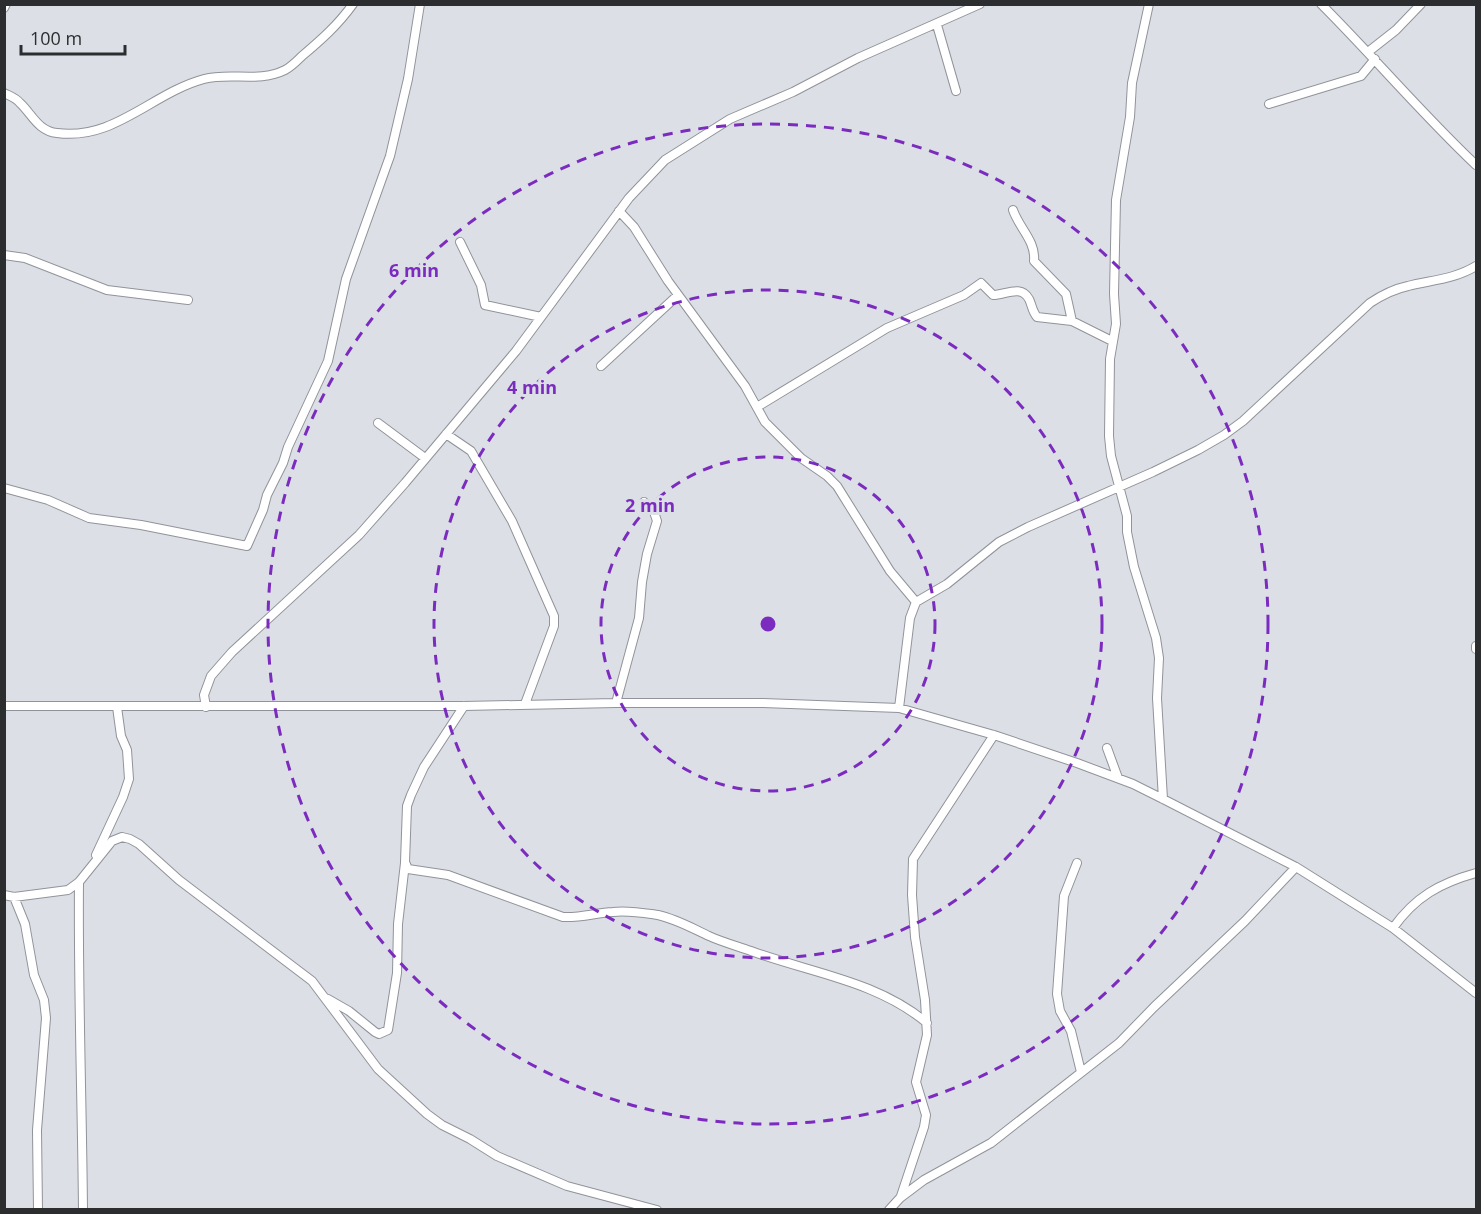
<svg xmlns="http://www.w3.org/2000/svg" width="1481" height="1214" font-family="'Open Sans',sans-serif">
<rect width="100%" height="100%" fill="#dce0e6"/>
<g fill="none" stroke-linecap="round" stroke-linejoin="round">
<g stroke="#909399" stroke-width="10">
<path id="minor" d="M1149,4L1132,83L1130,117L1116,200L1114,294L1116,324L1110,359L1109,436L1111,456L1127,516V532L1134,567L1156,638L1159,658L1157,698L1163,799
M1321,4C1374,57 1422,114 1476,165
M4,8L6,4
M937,25L956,91
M1368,52L1396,30L1421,4
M4,93C10,96 16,98 20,103C32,114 38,131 57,133C114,141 152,93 204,79C231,72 259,83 285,70C291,67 297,61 302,56C321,40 338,25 353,4
M1269,104L1361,76L1375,59
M1013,210C1019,228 1036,241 1034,261L1066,294L1072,321
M619,211L634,227L668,281L745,386L765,422L801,458L827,476L837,486L890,571L916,602
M460,242L481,285L485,305L541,317
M4,255L25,258L107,290L188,300
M601,366L678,295
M757,407L887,328L964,295L981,283L993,295C1005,295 1021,284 1029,299C1032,305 1032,311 1037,317L1072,321L1112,341
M378,423L425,458
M446,434L471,451L512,521L554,616V626L525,704
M4,488L48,500L89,518L141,525L247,546L263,510L267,495L283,463L288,447L328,361L346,279L390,156L408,79L420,4
M1476,646V649
M616,703L639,618L642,582L647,554L657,521L654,512L644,502
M4,706H464L616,703H763L899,708L994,735L1077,763L1133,784L1163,799L1296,867L1393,928L1476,993
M464,706L424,767L411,795L407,806L405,862L408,869L448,875L563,917C580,918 596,913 613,912C627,910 644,913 658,915C676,919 692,928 709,936C722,942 737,946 751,951C811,973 877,981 927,1023
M206,707L204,695L211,676L232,652L359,535L405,483L516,351L629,198L665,160L730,119L793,92L858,58L980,4
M899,708L910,618L916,602L947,584L999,542L1028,527L1153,472L1198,450L1224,435L1243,421L1370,303C1382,295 1394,289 1408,286C1432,280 1455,279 1476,266
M1107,748L1118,778
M96,855L123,797L129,779L127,750L121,736L117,707
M1077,863L1064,896L1057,994L1060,1011L1071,1031L1081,1072
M79,882C78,991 82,1100 83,1210
M4,895L14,897L68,890L79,882L112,841L122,837L130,839L139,844L179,880L312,981L378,1069L427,1114L442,1125L470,1139L497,1156L567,1186L657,1210
M14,897L25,924L34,975L44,1000L46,1018L37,1130L38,1210
M1393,928C1415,897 1440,883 1476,873
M328,999L349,1011L375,1032L379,1034L388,1030L397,973L398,924L405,863
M901,1196L924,1127L926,1115L916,1082L927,1035L925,1000L915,937L912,895L913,859L994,735
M889,1210L900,1198L924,1180L991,1143L1119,1043L1154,1007L1245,921L1296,867"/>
</g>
<use href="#minor" stroke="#fff" stroke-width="8"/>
</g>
<g fill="none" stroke="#7b2cbf" stroke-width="3" stroke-dasharray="10 8">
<circle cx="768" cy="624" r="167"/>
<circle cx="768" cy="624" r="334"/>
<circle cx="768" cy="624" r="500"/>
</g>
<circle cx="768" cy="624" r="9" fill="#7b2cbf" stroke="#dce0e6" stroke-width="3"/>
<g font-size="18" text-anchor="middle" font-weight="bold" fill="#7b2cbf" stroke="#dce0e6" stroke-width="6" stroke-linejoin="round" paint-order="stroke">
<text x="414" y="277">6 min</text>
<text x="532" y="394">4 min</text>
<text x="650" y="512">2 min</text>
</g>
<rect width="1481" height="1214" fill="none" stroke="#2b2d2f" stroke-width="12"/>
<path d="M21 45v9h104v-9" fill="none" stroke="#2b2d2f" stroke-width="3"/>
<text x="30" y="45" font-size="18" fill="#2b2d2f" stroke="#dce0e6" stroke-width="4.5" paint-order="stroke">100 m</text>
</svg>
